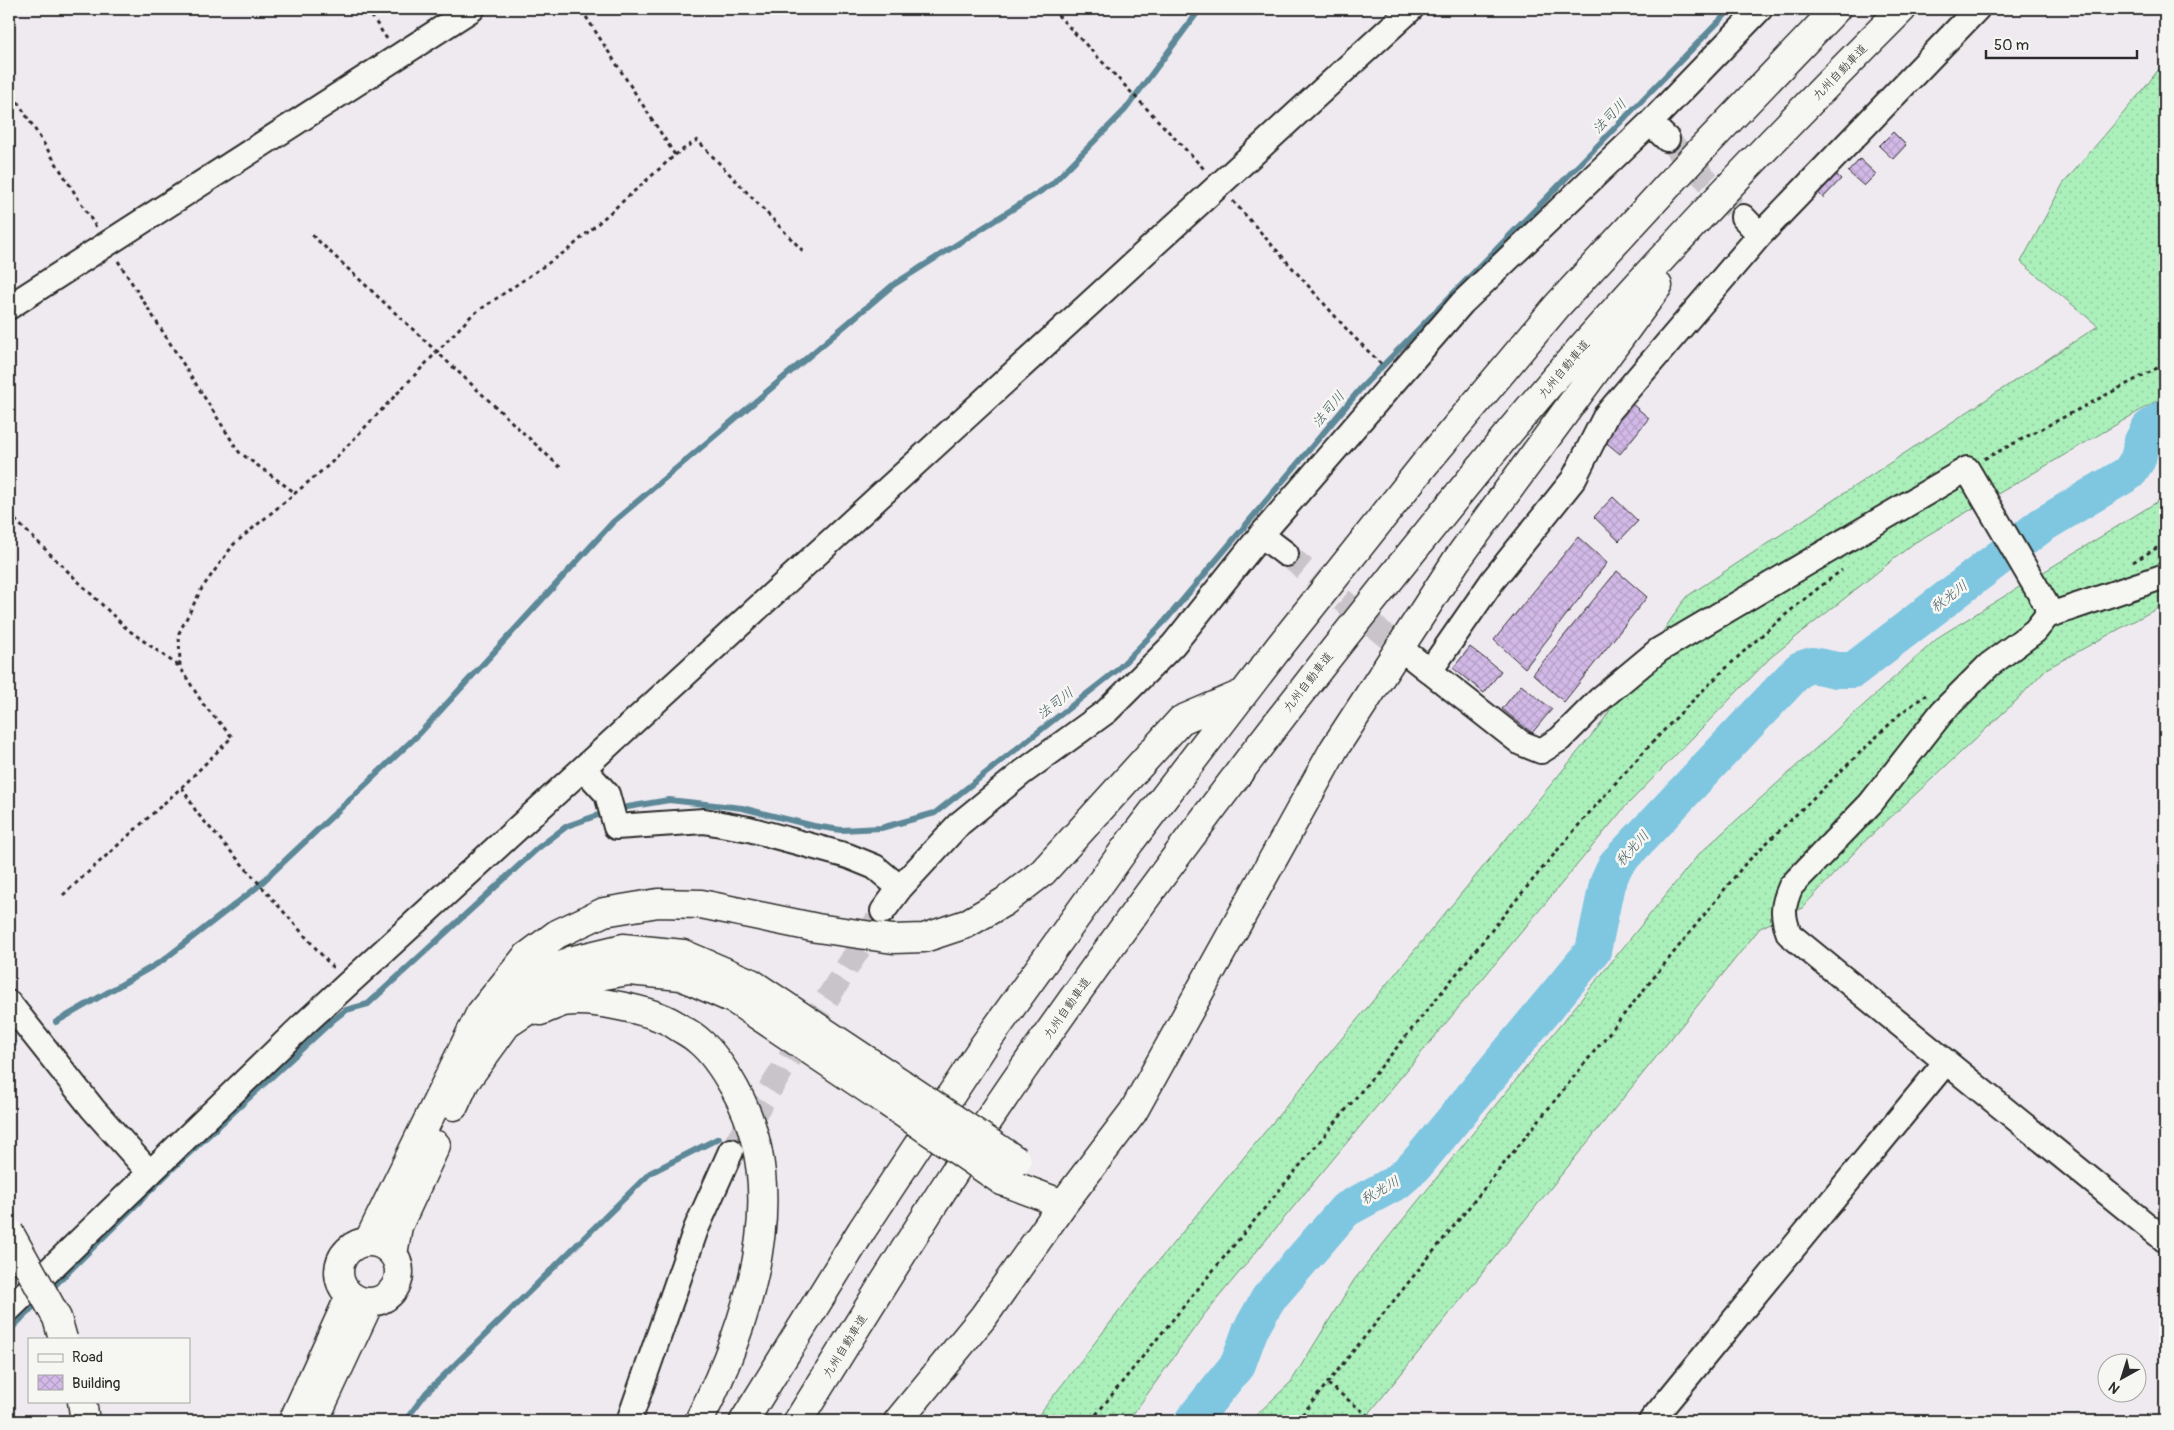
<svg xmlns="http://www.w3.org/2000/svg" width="2174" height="1430" font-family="Pangolin,'Klee One',sans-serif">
<defs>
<pattern id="grass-dots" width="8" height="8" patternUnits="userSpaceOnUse" patternTransform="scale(1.25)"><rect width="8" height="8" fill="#abf0bb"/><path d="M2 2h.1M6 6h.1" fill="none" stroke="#93cea1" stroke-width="1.8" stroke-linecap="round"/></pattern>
<pattern id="building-cross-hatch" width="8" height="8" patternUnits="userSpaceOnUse" patternTransform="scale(1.25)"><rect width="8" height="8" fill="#d2b9e7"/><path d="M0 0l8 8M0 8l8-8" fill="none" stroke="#b49fc6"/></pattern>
</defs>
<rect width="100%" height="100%" fill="#efeaf0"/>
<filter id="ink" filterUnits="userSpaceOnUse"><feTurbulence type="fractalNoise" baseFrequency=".02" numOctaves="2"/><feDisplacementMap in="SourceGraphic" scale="10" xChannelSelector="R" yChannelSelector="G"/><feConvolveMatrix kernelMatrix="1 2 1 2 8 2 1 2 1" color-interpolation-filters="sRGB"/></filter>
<g filter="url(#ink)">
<path fill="url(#grass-dots)" stroke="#6b8e73" d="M2165,61V396L1914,543L1771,657L1625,807L1203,1316L1128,1421H1034L1152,1269L1600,725L1686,597L2098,326L2021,262L2063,184L2143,90Z
M2165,497V604L2046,669L2015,702L1865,841L1801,909L1760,928L1363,1421H1250L1291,1382L1354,1280L1698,855L1940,636Z"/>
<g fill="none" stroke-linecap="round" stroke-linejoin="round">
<path stroke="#5d8898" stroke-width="6" d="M616,809L669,800L742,808L814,826L841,830L881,828L935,813L1116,671L1165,621L1362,387L1731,9
M56,1022L162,961L256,888L420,733L613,522L893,285L1052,184L1125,110L1200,9
M9,1046L14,1044
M50,1290L171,1170L332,1021L346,1010L368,1004L538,848L567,826L607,812
M9,1331L39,1301
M405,1421L426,1393L650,1173L719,1138"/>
<path stroke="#7fc6e0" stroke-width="36" d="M1192,1421L1238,1364L1250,1331L1268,1299L1345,1210L1397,1182L1415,1166L1593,951L1607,884L1616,864L1800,669L1812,665L1837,670H1853L2042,525L2129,473L2138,459L2142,441L2149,428L2165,417"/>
</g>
<path fill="url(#building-cross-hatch)" stroke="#2b2b2b" d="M1893,132L1906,145L1893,159L1879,146Z
M1860,159L1876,174L1864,186L1848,172Z
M1835,173L1841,179L1823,198L1817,191Z
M1632,404L1649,418L1620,454L1602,439Z
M1613,497L1638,521L1619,541L1594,517Z
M1578,537L1607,563L1525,668L1494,640Z
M1617,571L1647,597L1564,702L1533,674Z
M1470,647L1501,671L1484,693L1453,668Z
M1521,685L1552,709L1532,733L1502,709Z"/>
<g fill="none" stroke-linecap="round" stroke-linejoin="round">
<path stroke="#c8c4c9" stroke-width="24" stroke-dasharray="24 12" stroke-linecap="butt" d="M1667,139L1743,217
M1286,554L1409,655
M731,1151L877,920"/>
<g stroke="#2b2b2b" stroke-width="28">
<path id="minor" d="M1650,123L1667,139
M1743,217L1760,235
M9,307L472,9
M1261,535L1286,554
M2047,616L2165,576
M1409,655L1521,743L1541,751L1560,739L1600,699L1659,650L1967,469L2047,606V616L2035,631L1989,665L1943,711L1871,803L1791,886C1782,906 1782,915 1789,934L2165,1240
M1430,671L1493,580L1573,480L1606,415L1760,235L1977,9
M584,769L607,794L616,827L704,821L749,829L848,856L875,867L900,888
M883,911L900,888L959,824L1023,772L1107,711L1173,645L1261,535L1462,303L1650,123L1760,9
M9,1003L93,1109L150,1173
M9,1309L303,1025L1411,9
M629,1421L696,1229L731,1151
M1651,1421L1946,1062"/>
</g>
<g stroke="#2b2b2b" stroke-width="31">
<path id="major" d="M82,1401L85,1421"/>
</g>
<g stroke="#2b2b2b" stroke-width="31">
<path id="highway" d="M502,1009L547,971L573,960L623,948L683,954L751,983L901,1083
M540,1011C547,1009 556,1004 564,1002C592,998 651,1010 674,1024C682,1030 692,1034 699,1041C714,1053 726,1073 735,1089C793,1193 749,1322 699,1421
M454,1106L465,1082L507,1024L574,980L629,971L681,976L735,1000L887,1102
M1002,1181L1063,1204
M339 1272a30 30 0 1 1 60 0a30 30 0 1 1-60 0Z
M368,1242L480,1014L526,957L557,934L604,912L658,903L701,904L817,928L893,939L924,938L966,924L1004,902L1043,872L1181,720L1242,694
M393,1254L398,1226L436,1145
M293,1421L350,1296
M314,1421L369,1303
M744,1421L862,1230L982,1048L1130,842L1280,646L1424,465L1557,306L1698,153L1836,9
M798,1421C871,1304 943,1185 1022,1071C1140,901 1265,735 1395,573C1461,491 1527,408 1597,330C1695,220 1798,113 1902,9
M898,1421L984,1316L1063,1204L1133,1112L1334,749L1456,561L1658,286"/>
</g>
<path stroke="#2b2b2b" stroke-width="3" stroke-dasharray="4 4" stroke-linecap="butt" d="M367,9L387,39
M1052,9L1205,170
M9,88L96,227
M675,155L697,140L803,251
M1233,201L1351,334L1382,365
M312,235L562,469
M118,261L239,452L294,492
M1984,459L2165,364
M9,514L127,629L180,667
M2133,562L2165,543
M182,787L197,813L334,969
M63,895L182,787L232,737L203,704L180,667L179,633L202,588L234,544L330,464L472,315L569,249L675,155L581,9
M1328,1384L1375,1421
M1091,1421C1200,1284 1314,1150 1424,1014C1552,856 1678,692 1842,570
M1297,1421L1745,864L1901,713L1926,695"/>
<use href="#minor" stroke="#f6f6f2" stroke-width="24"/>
<use href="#major" stroke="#f6f6f2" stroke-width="28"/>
<use href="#highway" stroke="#f6f6f2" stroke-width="28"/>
<g stroke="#2b2b2b" stroke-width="31" stroke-linecap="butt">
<path id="major-bridge" d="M9,1232L57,1318L63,1339"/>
</g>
<g stroke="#2b2b2b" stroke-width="31" stroke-linecap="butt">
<path id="highway-bridge" d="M901,1083L1017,1161
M887,1102L1002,1181"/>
</g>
<use href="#major-bridge" stroke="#f6f6f2" stroke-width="28"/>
<use href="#highway-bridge" stroke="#f6f6f2" stroke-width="28"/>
</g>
</g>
<g text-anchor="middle" stroke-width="5" stroke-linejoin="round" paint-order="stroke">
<g font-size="12" fill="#2b2b2b" stroke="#f6f6f2">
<text transform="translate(1840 72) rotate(-46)" y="4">九州自動車道</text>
<text transform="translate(1564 369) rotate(-50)" y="4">九州自動車道</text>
<text transform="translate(1308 682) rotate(-52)" y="4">九州自動車道</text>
<text transform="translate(1067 1008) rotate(-55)" y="4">九州自動車道</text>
<text transform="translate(845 1346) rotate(-58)" y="4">九州自動車道</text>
</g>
<g font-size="14" font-style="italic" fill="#445a61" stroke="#f6f6f2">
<text transform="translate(1609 116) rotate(-46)" y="5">法司川</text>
<text transform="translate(1328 409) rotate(-50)" y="5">法司川</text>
<text transform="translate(1949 596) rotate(-37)" y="5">秋光川</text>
<text transform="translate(1055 703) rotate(-38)" y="5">法司川</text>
<text transform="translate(1632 848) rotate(-48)" y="5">秋光川</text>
<text transform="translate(1380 1190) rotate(-30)" y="5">秋光川</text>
</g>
</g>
<rect width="2174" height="1430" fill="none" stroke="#f6f6f2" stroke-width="30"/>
<rect x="15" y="15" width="2144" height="1400" fill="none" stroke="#2b2b2b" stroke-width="2" filter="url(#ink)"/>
<rect x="28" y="1338" width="162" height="65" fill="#f6f6f2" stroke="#a5a5a2"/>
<rect x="38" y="1354" width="25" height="8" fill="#f6f6f2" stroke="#a5a5a2"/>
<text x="72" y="1362" font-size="15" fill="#2b2b2b">Road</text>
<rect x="38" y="1375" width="25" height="15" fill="url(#building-cross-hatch)" stroke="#a5a5a2"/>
<text x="72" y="1388" font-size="15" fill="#2b2b2b">Building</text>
<g transform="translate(2122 1378) rotate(219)"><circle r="24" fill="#f6f6f2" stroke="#a5a5a2"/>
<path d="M0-4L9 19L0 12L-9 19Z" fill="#2b2b2b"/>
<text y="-8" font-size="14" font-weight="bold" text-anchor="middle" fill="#2b2b2b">N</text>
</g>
<path d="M1986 50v8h151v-8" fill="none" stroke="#2b2b2b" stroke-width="2.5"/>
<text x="1994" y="50" font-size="15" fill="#2b2b2b" stroke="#f6f6f2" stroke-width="4" paint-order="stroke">50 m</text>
</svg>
